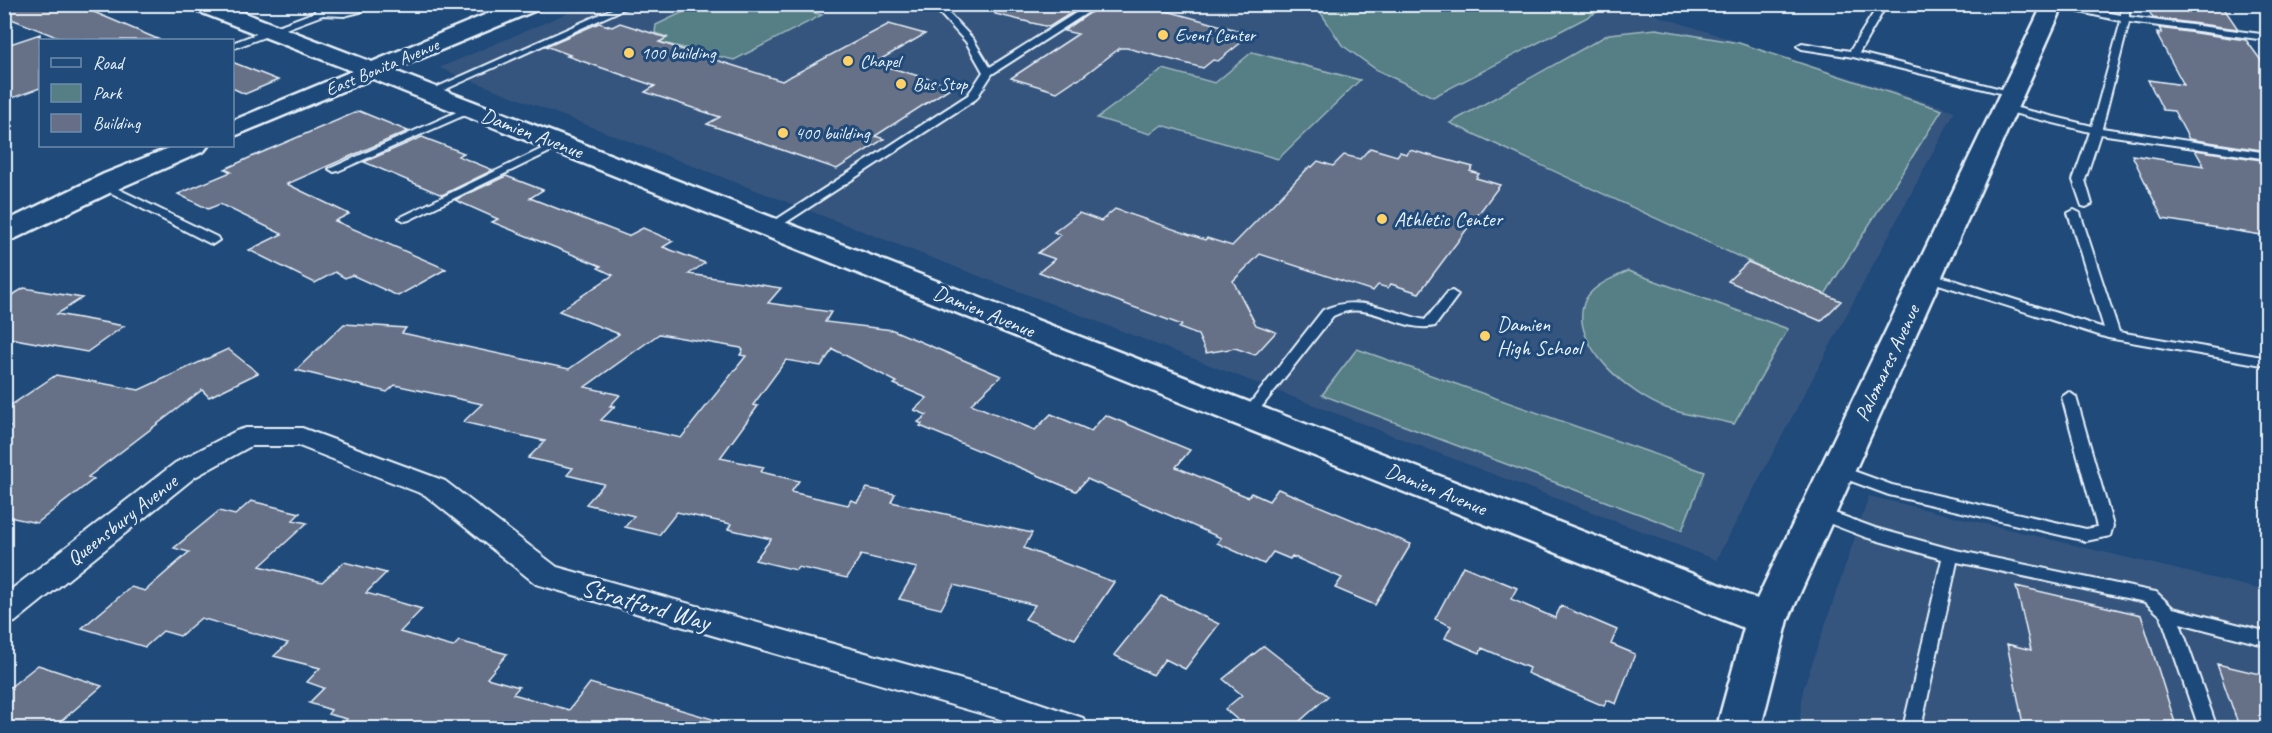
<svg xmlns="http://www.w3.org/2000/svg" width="2272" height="733" font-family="Caveat,sans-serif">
<rect width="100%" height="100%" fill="#1f4a7a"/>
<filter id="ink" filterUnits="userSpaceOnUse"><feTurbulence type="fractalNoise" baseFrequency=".0167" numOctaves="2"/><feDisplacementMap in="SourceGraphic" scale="12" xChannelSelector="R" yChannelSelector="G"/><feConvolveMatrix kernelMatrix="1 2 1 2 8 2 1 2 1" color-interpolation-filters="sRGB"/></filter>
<g filter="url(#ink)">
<path fill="#34557e" d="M1621,4L1955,111L1716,560L439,68L586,5Z
M1869,496L2267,591V728H1799L1803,690Z"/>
<path fill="#567e85" stroke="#9fb8be" stroke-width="1.5" d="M698,5H787L822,15L734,60L659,42L667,37L655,33L656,25Z
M1594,5L1605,8L1433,97L1377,70L1342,45L1319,10V5Z
M1656,29L1739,43L1942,110L1824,296L1450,123L1609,34Z
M1252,52L1360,80L1278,159L1162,125L1150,134L1097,118L1163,69L1215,83Z
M1628,271L1788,329L1734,424C1712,418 1687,416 1666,408C1631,395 1569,345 1584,303C1590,286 1613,278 1628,271Z
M1357,349L1705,472L1682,530L1322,395Z"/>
<path fill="#666f87" stroke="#e8f1f8" stroke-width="1.5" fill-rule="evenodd" d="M4,4H75L160,40H64L4,16Z
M996,4H1085L1049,27L995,14Z
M1103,4H1141L1248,33L1238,40L1243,41L1218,61L1213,60L1203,68L1127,48H1120L1078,80H1075L1057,92L1011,78L1078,34L1064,31Z
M2145,4H2221L2238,29L2153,18Z
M599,23L612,27L620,23L667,38L659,42L782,81L889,24L925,34L874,63L953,86L875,136L884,139L837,169L707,124L720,117L645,92L655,86L567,56L570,55L546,46Z
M2159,28L2246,40L2268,70V151L2189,139L2174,111L2163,110L2148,80L2184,85L2157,35H2159L2157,32L2162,33Z
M40,34V88L4,101V46Z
M232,62L278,80L245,94L232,88Z
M359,111L408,131L287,184L349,214L335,221L446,269L398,296L352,275L345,278L335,272L315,283L249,250L282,234L220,204L208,209L178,194L231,172L225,169L249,158Z
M422,137L464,153L458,156L493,170L442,195L364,162Z
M1370,148L1397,156L1400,152L1406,154L1410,150L1473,167L1470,171L1479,174L1476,178L1500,185L1419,293L1391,284L1388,288L1378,285L1373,291L1260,254L1233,281L1256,325L1276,332L1255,355L1235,348L1206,353L1198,335L1179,328L1182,325L1039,272L1055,259L1038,253L1061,235L1054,232L1079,213L1101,221L1115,209L1205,240L1207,238L1232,246L1310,166L1312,167L1318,161L1333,166L1344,155L1360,159Z
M2195,150L2268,161V236L2163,219L2132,155L2204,166Z
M506,176L543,190L530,198L628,236L643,228L673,241L663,247L705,263L689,274L781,288L768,303L831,312L825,322L893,330L1001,376L971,404L1035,430L1051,414L1091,431L1105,415L1190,450L1176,467L1248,497L1251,493L1269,501L1278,489L1411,544L1375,605L1335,588L1342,578L1292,556L1290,559L1273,552L1264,564L1217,543L1221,538L1087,479L1076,491L920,426L922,424L918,422L927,415L914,410L927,398L894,384L897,382L833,349L821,366L786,360L753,405L758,406L720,458L764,467L761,472L799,481L791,492L848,505L851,500L857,502L867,488L895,494L891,502L1032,533L1024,548L1114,582L1075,639L1025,619L1035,605L954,585L941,609L899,599L917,568L861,555L847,578L798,567L796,570L755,560L771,539L728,529L731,524L677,512L659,535L625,527L634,516L586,504L604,484L567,475L573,468L528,458L545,441L463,422L482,404L395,385L387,392L296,370L344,324L406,328L402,333L569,369L619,334L559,311L613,275L598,268L601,266L492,222L498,219L455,200ZM659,334L741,348L743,350L740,355L746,356L681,438L601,420L615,406H610L620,395L585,387Z
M1748,262L1841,301L1821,321L1728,281Z
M24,288L82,298L57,314L124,326L87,352L4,337V300Z
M228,349L258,373L209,397L202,390L88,477L94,479L37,523L4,516V431L10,427L4,426V410L56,375L139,390Z
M251,501L300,513L293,520L307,523L260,566L322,582L344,562L386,573L366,593L422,609L400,632L453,647L459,641L507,654L487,678L519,687L513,694L569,710L590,683L719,721L718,729H339L347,719L328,714L331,710L309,703L324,688L307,682L320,668L274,656L288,643L201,618L180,636L163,631L145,647L82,628L131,587L145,591L189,552L174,548L219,511L235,515Z
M1463,566L1517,588L1511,599L1555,618L1561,606L1617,630L1611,644L1635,654L1616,704L1607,700L1604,706L1527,673L1529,668L1482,648L1480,653L1445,638L1451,626L1435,619Z
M2016,586L2141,615L2177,729H2024L2007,644L2031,650Z
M1161,596L1219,624L1185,669L1165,659L1153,675L1114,655Z
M1264,646L1328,696L1291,729H1248L1225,709L1242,695L1223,679Z
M2217,664L2268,676V729H2240Z
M38,665L102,686L52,729H4V692Z"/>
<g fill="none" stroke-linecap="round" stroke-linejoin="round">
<g stroke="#e8f1f8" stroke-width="4">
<path id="service" d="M315,4H321L322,10C341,15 354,4 372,4L360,12L344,16L323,15L232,49V43L315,12Z
M623,4H635L433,95L429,96L424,93Z
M931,4H940L973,39L990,67L1090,4H1101L992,74L976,99L776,229H768L766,227L768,225L968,95L983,72L966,42Z
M1879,4L1886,6L1859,53L2017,93L2012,96L1853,57L1802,49L1797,46L1802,43L1850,51Z
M2064,4L2121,15V4H2129V17L2261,34L2263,36L2258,39L2129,22L2102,128L2268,153V159L2100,134L2085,180L2092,204L2086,207L2082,206L2073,180L2090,132L2001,110L2000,108L2005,105L2092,126L2121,21L2049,5Z
M470,106L474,107V111L338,171L334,172L329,169Z
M558,141L563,144L562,146L409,220L405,221L399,218Z
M104,182L217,237L219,240L213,244L209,243L100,187V183Z
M2074,210L2080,213L2119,332L2268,358V366L2108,338L1923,279L1921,276L1927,272L1931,273L2104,328L2068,213Z
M1452,291L1458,295L1435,326C1399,334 1370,297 1333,316L1253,418L1248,420L1241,415L1323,310C1359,293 1390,312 1425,320L1448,292Z
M2069,392L2076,397L2113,526L2110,536L2086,541L1889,495L1832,474L1830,470L1832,466L1837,465L1892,485L2086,529L2097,527L2062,397Z
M1818,507L1875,528L1951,549L2150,591L2156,592L2173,608L2268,632V646L2180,623L2217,728H2199L2161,616L2145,602L1957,562L1921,728H1903L1942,559L1865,537L1813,517L1810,513L1813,509Z"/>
</g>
<g stroke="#e8f1f8" stroke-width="4">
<path id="minor" d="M246,428H302L445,481L557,567L1013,694L1083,718L1088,728H1031L536,584L425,495L299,446H251L195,477L15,622L4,625V595L175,463L236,431Z"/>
</g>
<g stroke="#e8f1f8" stroke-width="5">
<path id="tertiary" d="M2043,4H2064L1788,620L1763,719V728H1719V719L1744,628L363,75L359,70L363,65L371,63L379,65L1757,599Z"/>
</g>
<g stroke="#e8f1f8" stroke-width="5">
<path id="secondary" d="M190,4H221L372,62L511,4H541L539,9L232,137V121L352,71L192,9Z
M174,146H208L204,151L124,186L14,239L4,241V222L104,174Z"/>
</g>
<use href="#service" fill="#1f4a7a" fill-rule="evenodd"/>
<use href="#minor" fill="#1f4a7a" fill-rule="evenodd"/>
<use href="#tertiary" fill="#1f4a7a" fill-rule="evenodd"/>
<use href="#secondary" fill="#1f4a7a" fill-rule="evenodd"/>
</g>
</g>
<g fill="#ffd166" stroke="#1f4a7a" stroke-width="2">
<circle cx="1163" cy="35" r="6"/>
<circle cx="629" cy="53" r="6"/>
<circle cx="848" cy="61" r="6"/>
<circle cx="901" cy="84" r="6"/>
<circle cx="783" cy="133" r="6"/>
<circle cx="1382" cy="219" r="6"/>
<circle cx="1485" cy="336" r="6"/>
</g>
<g text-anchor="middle" stroke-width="6" stroke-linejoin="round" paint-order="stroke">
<g font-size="18" fill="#e8f1f8" stroke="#1f4a7a" text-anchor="start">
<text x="1175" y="41">Event Center</text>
<text x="641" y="59">100 building</text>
<text x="860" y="67">Chapel</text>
<text x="913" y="90">Bus Stop</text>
<text x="795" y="139">400 building</text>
</g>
<g font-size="18" fill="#e8f1f8" stroke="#1f4a7a">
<text transform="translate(382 67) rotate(-23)" y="6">East Bonita Avenue</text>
</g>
<g font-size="21" fill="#e8f1f8" stroke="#1f4a7a">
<text transform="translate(532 133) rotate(21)" y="7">Damien Avenue</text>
<text transform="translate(984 311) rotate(22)" y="7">Damien Avenue</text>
<text transform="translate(1887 363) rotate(-65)" y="7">Palomares Avenue</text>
<text transform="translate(1436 489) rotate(22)" y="7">Damien Avenue</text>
<text transform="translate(122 520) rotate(-38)" y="7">Queensbury Avenue</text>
</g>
<g font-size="21" fill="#e8f1f8" stroke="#1f4a7a" text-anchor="start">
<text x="1394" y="226">Athletic Center</text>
<text x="1497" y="331">Damien<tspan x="1497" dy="24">High School</tspan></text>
</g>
<g font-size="26" fill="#e8f1f8" stroke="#1f4a7a">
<text transform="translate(646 604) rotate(16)" y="9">Stratford Way</text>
</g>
</g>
<rect width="2272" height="733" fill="none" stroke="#1f4a7a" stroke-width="24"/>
<rect x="12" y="12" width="2248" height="709" fill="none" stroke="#e8f1f8" stroke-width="2" filter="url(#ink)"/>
<rect x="39" y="39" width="195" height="108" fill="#1f4a7a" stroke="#6f8dac" stroke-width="1.5"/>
<rect x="51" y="58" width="30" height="9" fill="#1f4a7a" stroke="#6f8dac" stroke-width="1.5"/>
<text x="93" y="69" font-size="18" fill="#e8f1f8">Road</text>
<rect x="51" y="84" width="30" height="18" fill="#567e85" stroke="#6f8dac" stroke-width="1.5"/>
<text x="93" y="99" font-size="18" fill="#e8f1f8">Park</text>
<rect x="51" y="114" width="30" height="18" fill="#666f87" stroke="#6f8dac" stroke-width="1.5"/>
<text x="93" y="129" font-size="18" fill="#e8f1f8">Building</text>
</svg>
